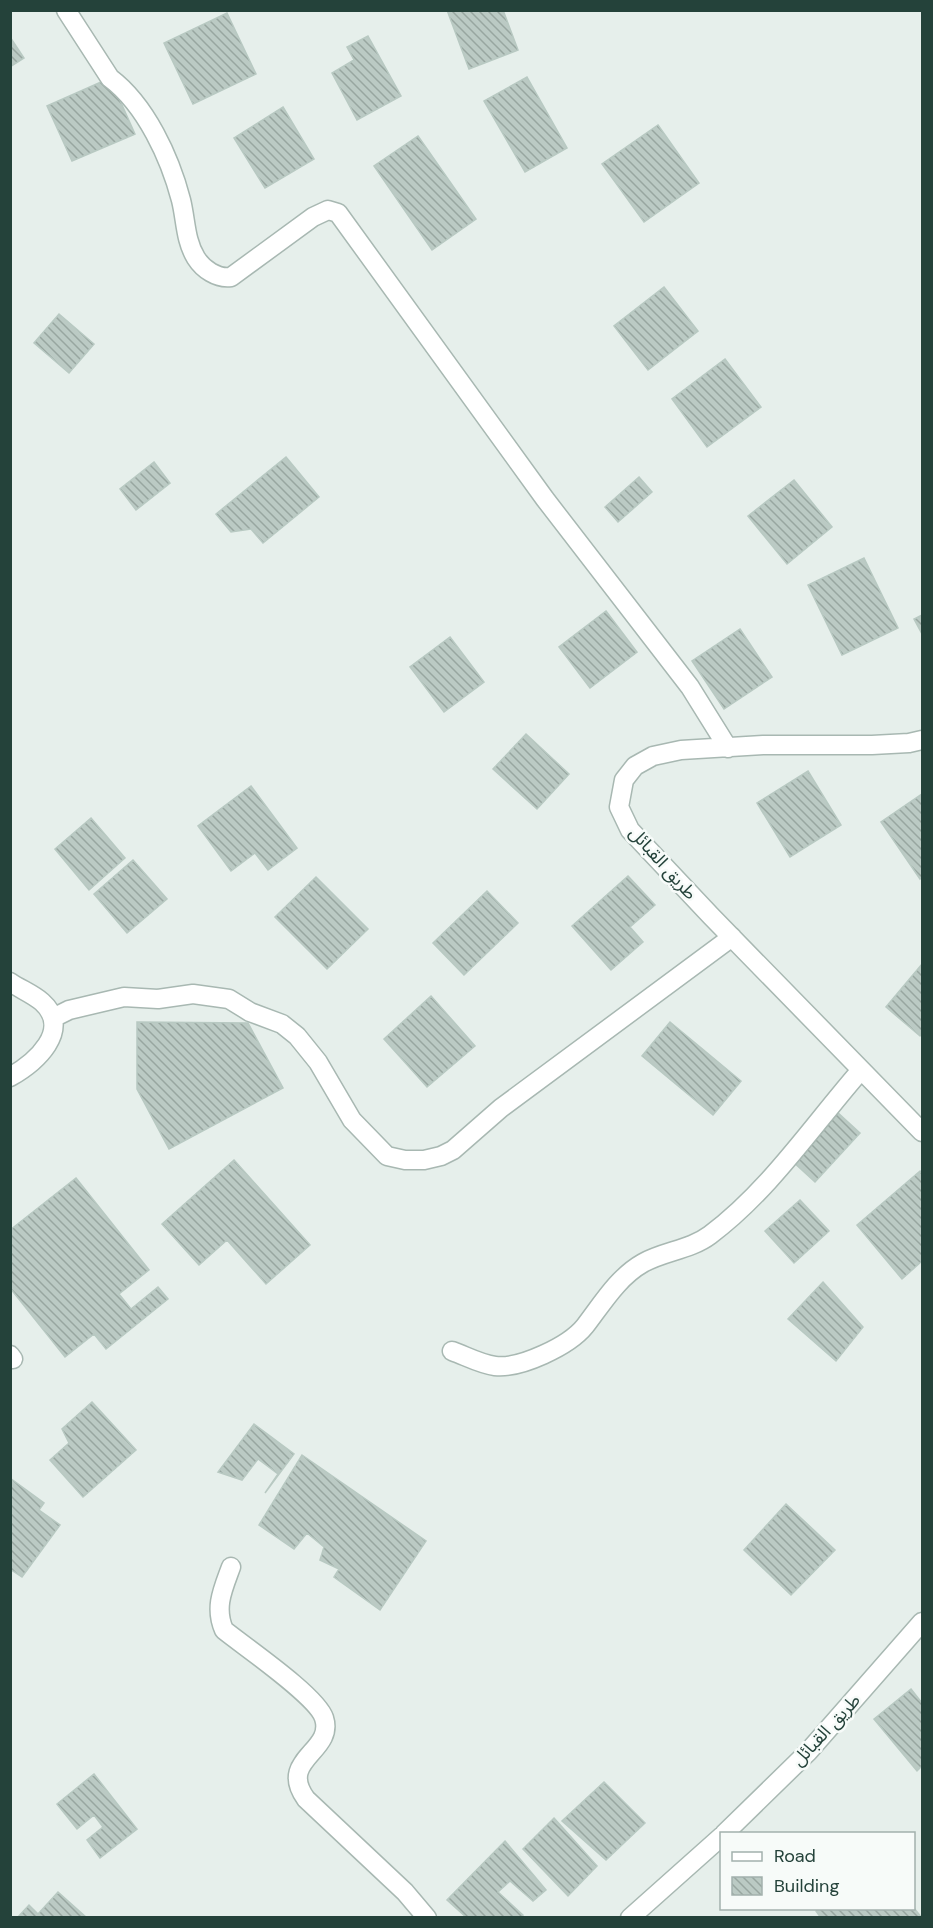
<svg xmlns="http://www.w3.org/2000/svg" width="933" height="1928" font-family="'DM Sans','Noto Sans Arabic',sans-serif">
<defs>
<pattern id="building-back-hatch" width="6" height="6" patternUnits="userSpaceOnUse" patternTransform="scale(1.5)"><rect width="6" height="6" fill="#bbcac4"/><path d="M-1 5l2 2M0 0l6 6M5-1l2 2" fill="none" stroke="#98a6a0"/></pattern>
</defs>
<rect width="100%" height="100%" fill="#e6efeb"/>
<path fill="url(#building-back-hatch)" stroke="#b8c9c2" stroke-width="1.5" d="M447,10H503L518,50L469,69Z
M227,13L256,74L193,104L164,43Z
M368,36L401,96L357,120L332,73L354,60L347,47Z
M10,37L24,58L10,67Z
M527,77L567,148L525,172L484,101Z
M110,78L135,134L72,161L47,106Z
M283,107L314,159L265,188L234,138Z
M658,125L699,183L644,222L602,164Z
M418,136L476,219L432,250L374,166Z
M664,287L698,331L648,370L614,326Z
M59,314L94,344L69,373L34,343Z
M725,359L761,407L707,447L672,399Z
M286,457L319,497L263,543L251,529L231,532L216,514Z
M154,462L170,483L136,510L120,489Z
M639,477L652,492L618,522L605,507Z
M794,480L832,527L787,564L748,516Z
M864,558L898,628L842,655L808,585Z
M606,611L637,652L590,688L559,647Z
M922,615V634L914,619Z
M740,629L772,677L724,709L692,661Z
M450,637L484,682L444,712L410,667Z
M526,734L569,774L537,809L493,769Z
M808,771L841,825L790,857L757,803Z
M251,786L297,848L268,870L255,853L231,871L198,826Z
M922,794V877L920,879L881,822Z
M91,818L125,858L89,890L55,849Z
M133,860L167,899L127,933L94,894Z
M628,876L655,905L630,927L643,942L611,970L572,926Z
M316,877L368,929L327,969L275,917Z
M487,891L518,923L464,975L433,943Z
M922,964V1033L920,1036L886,1007Z
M431,996L475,1046L427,1087L384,1039Z
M137,1022L248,1023L283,1088L169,1149L137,1089Z
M670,1022L741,1081L713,1115L642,1056Z
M836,1111L860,1133L815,1182L791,1160Z
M234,1160L310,1245L266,1284L227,1240L199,1265L162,1224Z
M920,1171L922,1174V1261L902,1279L857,1225Z
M76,1178L149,1270L119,1294L131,1309L158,1287L168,1299L106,1349L94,1334L65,1357L10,1288V1230Z
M800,1200L829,1231L794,1263L765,1231Z
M823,1282L863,1327L836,1361L788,1319Z
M92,1402L136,1450L83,1497L50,1460L69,1443L62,1429Z
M254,1424L294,1454L265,1493L278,1474L258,1459L242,1480L218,1472Z
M302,1455L426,1541L380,1610L334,1577L339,1569L320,1560L324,1547L307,1533L294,1549L259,1525Z
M10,1478L44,1503L39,1510L60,1525L22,1577L10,1569Z
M786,1504L835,1550L791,1595L744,1550Z
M911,1689L922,1703V1766L917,1771L874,1719Z
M94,1774L137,1829L100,1858L87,1840L103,1827L94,1815L77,1829L57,1804Z
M604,1782L645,1823L606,1860L562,1821Z
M554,1818L597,1866L568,1896L523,1849Z
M505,1841L546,1890L533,1901L510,1881L498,1892L523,1915L521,1918H467L447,1900Z
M58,1892L87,1918H17L29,1905L38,1914Z
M819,1908H914L922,1918H821L816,1911Z"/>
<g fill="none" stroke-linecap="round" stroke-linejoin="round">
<g stroke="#a8b8b2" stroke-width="21">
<path id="minor" d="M66,10L110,78C146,105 170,158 181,200C186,220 185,240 196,258C203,269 217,279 231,277L313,217L328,210L338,213L545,499L690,687L728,748
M922,740L909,743L872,745H763L681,750L653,756L635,766L624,780L619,807L630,830L711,916L922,1132
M10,982C20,989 33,994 42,1002C73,1030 35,1063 10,1077
M53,1018L69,1010L124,997L158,999L193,994L229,999L250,1012L282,1024L297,1036L318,1062L352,1120L387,1156L405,1160H424L441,1156L453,1150L501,1108L732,937
M452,1351C466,1356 480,1364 495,1366C520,1369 569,1346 585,1326C602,1304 618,1277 643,1263C664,1251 690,1250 710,1235C769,1191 813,1125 861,1070
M10,1355L13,1359
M231,1567C223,1589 214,1607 224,1630C245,1647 317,1696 324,1718C335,1752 277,1759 306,1799L405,1892L427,1918
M724,1834L808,1752L922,1622
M630,1918L722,1836"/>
</g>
<use href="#minor" stroke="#fff" stroke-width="18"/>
</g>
<g text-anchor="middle" stroke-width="5" stroke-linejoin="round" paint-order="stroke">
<g font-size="18" fill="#24423a" stroke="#f7fbf9">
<text transform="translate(663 863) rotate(48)" y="6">طريق القبائل</text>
<text transform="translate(826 1730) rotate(-47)" y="6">طريق القبائل</text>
</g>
</g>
<rect width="933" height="1928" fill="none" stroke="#24423a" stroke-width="24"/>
<rect x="720" y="1832" width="195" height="78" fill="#f7fbf9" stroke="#a3b1ad" stroke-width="1.5"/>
<rect x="732" y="1852" width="30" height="9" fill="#ffffff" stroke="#a3b1ad" stroke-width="1.5"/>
<text x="774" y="1862" font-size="18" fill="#24423a">Road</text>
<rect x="732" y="1877" width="30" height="18" fill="url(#building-back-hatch)" stroke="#a3b1ad" stroke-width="1.5"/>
<text x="774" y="1892" font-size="18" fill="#24423a">Building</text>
</svg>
